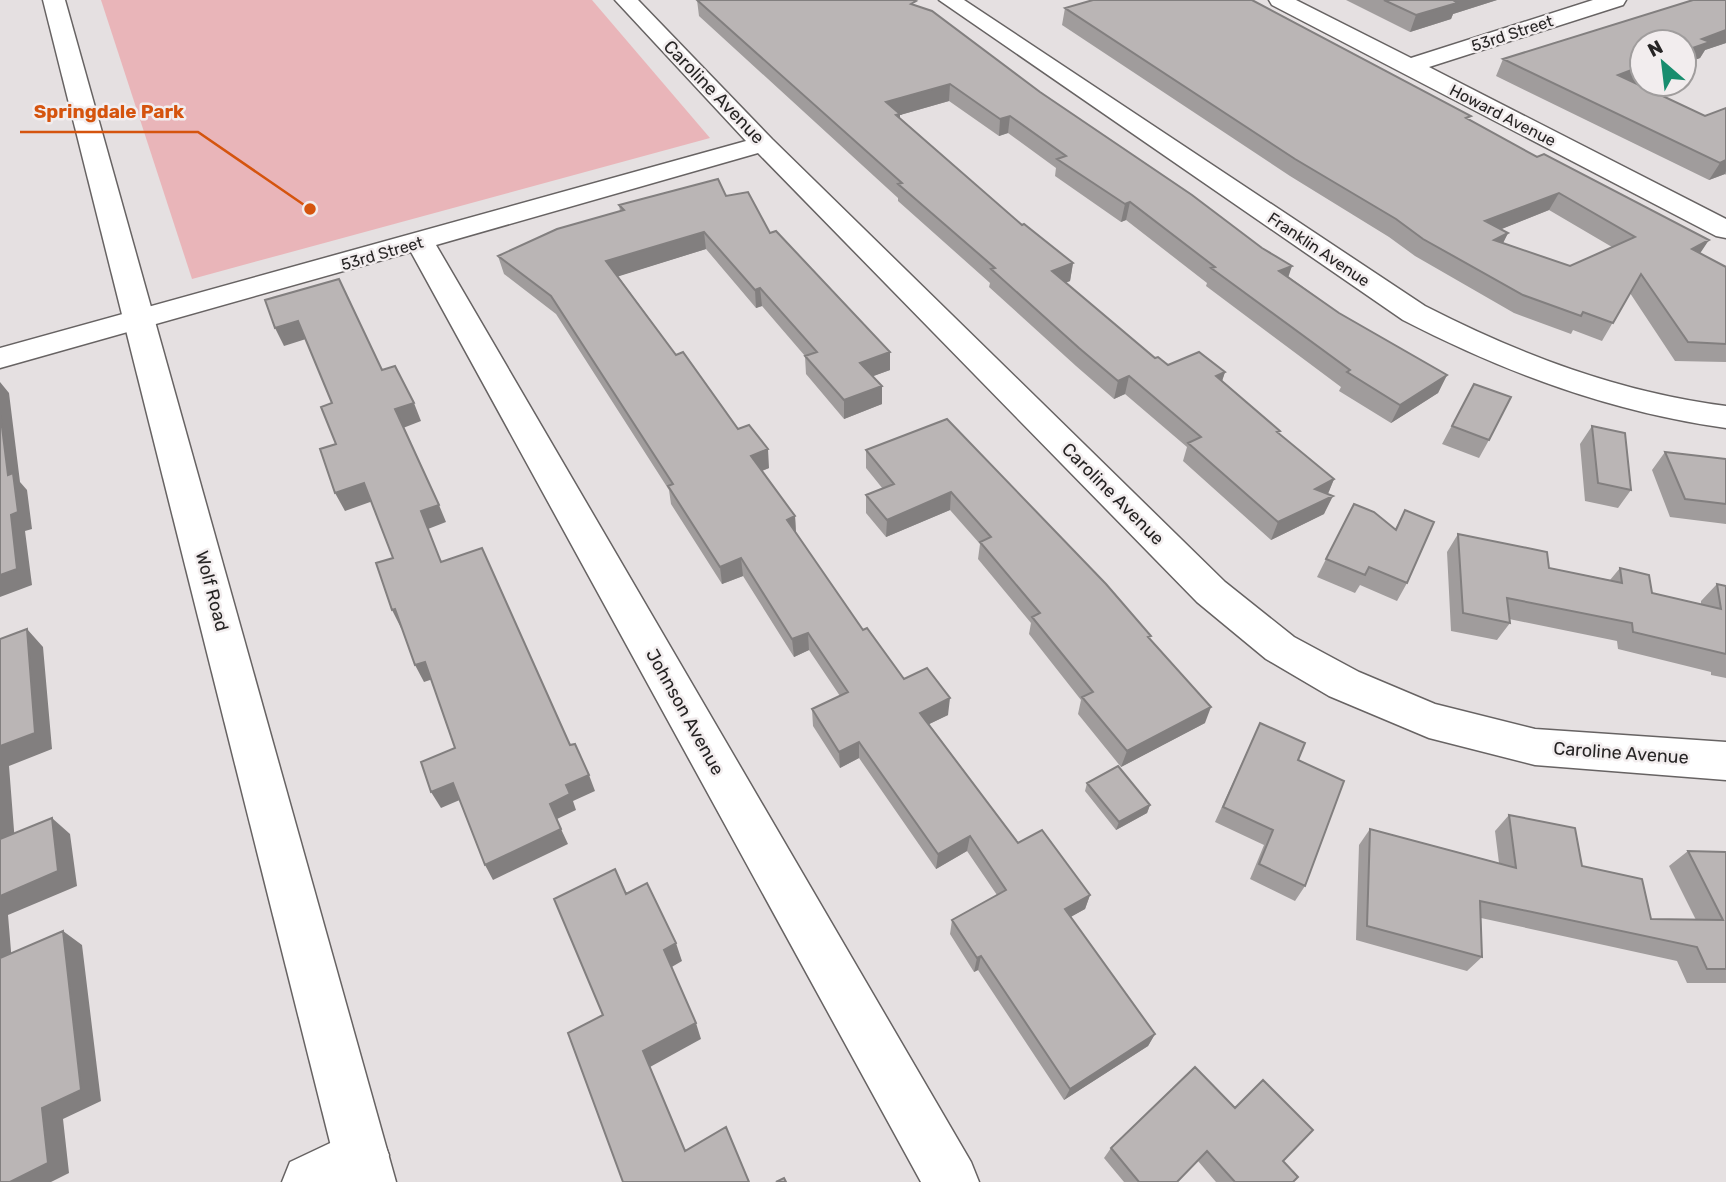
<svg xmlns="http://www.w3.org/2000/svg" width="1726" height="1182" font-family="Rubik,sans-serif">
<rect width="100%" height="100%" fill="#e5e0e1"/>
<path fill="#e9b5b9" d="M101,0H592L710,138L192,279Z"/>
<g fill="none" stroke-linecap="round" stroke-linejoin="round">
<g stroke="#676363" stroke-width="3">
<path id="minor" d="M615,0H638L772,139L1225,582L1294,637L1359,672L1435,704L1535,729L1726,742V780L1535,765L1429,738L1329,696L1266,659L1197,602L758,153L436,245L971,1162L979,1182H921L411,252L0,368V348L746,141Z
M939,0H964L1425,306C1521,355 1618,392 1726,406V428C1611,412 1506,373 1403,320Z
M1269,0H1296L1411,58L1593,0H1626L1623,5L1429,67L1726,219V238L1716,236L1272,5Z
M362,1128L381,1136L389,1155L381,1174L367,1182H282L290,1162Z"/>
</g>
<g stroke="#676363" stroke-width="3">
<path id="secondary" d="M43,0H65L396,1182H340Z"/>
</g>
<use href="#minor" fill="#fff" fill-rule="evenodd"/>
<use href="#secondary" fill="#fff" fill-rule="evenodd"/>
</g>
<path fill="#a09c9c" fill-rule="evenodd" d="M697,0L916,6L1339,313L1447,375L1438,393L1391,423L1339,391L1341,387L1206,286L1207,283L1126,220L1121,222L1055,176L1056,168L1008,133L999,136L949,101L900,115V118L1022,225L1073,263L1070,281L1065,283L1155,358L1168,365L1225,372L1222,381L1279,434L1334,479L1328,494L1324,514L1271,540L1183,461L1187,447L1125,394L1114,399L1076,366L989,287L990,283L898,201V198L699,16Z
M1346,0H1497L1453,14L1451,19L1410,32Z
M1726,0V43L1705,50L1700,58L1684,64V42H1642V80L1634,83L1705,116L1726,108V175L1725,174L1709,180L1496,76L1503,59Z
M1065,8L1469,119L1700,253L1726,267V362L1675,361L1630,293L1602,341L1573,330L1571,334L1514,313L1415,256L1389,237L1290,176L1062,25ZM1549,210L1612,247L1570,266L1503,243L1508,233L1501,229Z
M726,196L770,233L890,370L873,376L882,386V404L844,419L806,374L805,356L762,306L756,308L706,249L618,276L676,355L769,468L762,471L795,516L796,534L863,630L904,679L948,715L929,724L1018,843L1090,895L1085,909L1070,917L1155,1034L1148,1046L1064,1100L978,970L974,972L950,934L952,920L997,895L967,851L936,869L859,758L840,768L813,726L812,709L840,696L809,650L794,657L743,576L722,584L671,504L669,490L556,314L504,274L498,256L620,211L619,205Z
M1474,384L1489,440L1479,458L1442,444Z
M947,419L1150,639L1205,723L1121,767L1078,714L1081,700L1029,634L1031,623L978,559L980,544L950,510L886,537L866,513V495L883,489L866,468V450Z
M1592,426L1631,490L1618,508L1585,501L1580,444Z
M1665,452L1726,459V524L1670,517L1652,470Z
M1405,510L1407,583L1397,601L1360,585L1355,593L1317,577L1326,559L1395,529Z
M1458,534L1549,568L1610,580L1620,568L1652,593L1701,604V601L1717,584L1726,586V678L1711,675V672L1618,649L1617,641L1509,619L1510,623L1497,640L1451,631L1447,552Z
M1260,723L1298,760L1305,886L1295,901L1250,879L1264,845L1215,822Z
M1087,783L1150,805L1147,813L1116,830L1085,791Z
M1509,815L1582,866L1651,919L1696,920L1669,866L1688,851L1726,852V983H1687L1677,961L1481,918L1482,957L1467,971L1356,940L1359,845L1370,829L1499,863L1495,831Z
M1195,1067L1283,1161L1293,1182H1216L1198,1161L1177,1182H1124L1104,1158L1111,1148Z"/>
<path fill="#827f7f" d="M1452,0H1497L1453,14L1451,19L1410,32L1416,15Z
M1726,30V43L1705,50L1700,58L1684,64V51L1702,39Z
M1642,66V80L1609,92L1618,75Z
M950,84L949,101L900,115V131L886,102Z
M1010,116L1008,133L999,136L1000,119Z
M1726,160V171L1725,174L1709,180L1720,163Z
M1559,193L1549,210L1477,239L1485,221Z
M1130,202L1126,220L1121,222L1125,204Z
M704,232L706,249L610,279L606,261Z
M1508,233L1499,251L1494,240Z
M1709,240L1697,258L1692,249Z
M1073,263L1070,281L1049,289L1052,271Z
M1292,266L1286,284L1279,271Z
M760,288L762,306L756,308L755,290Z
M298,321L306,339L284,346L275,328Z
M890,352V370L860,381V363Z
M1225,372L1219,390L1216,376Z
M1447,375L1438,393L1391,423L1400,405Z
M1129,376L1125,394L1114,399L1118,381Z
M0,382L9,393L20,482L27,490L32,529L25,531L32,585L0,597V575L11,515L0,411Z
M882,386V404L844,419V400Z
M414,403L421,421L403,428L395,409Z
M768,449L769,468L753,474L751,456Z
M1334,479L1326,498L1315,489Z
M364,483L373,501L345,511L335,493Z
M951,492L950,510L886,537L887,520Z
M1333,496L1324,514L1271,540L1278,522Z
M439,505L446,522L428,529L421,511Z
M795,516L796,534L787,520Z
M741,558L743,576L722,584L720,567Z
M395,609L404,627L401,628L392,610Z
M27,629L43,647L52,749L9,766L16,856L0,843V746Z
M808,633L809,650L794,657L792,639Z
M425,662L433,679L424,682L415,665Z
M950,698L948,715L919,729L920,713Z
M1211,707L1205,723L1121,767L1127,751Z
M859,742V758L840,768L839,752Z
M589,775L595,791L573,801L576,810L557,819L550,804L566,785Z
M453,783L462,799L441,808L431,792Z
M1150,805L1147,813L1116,830L1119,822Z
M52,818L70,834L77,886L8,915L13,975L0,967V896Z
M561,829L568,844L493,880L485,865Z
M970,836L967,851L936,869L938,854Z
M1090,895L1085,909L1060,923L1065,909Z
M63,931L82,945L101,1101L63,1119L69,1173L51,1182H10L42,1108Z
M676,943L682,961L670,968L664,950Z
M981,956L978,970L974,972L977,958Z
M696,1023L701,1039L650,1067L691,1164L643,1051Z
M1155,1034L1148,1046L1064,1100L1070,1089Z"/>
<path fill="#bab5b5" stroke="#827f7f" stroke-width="2" fill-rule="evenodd" d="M697,0H913L916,1L911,4L932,11L1040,92L1192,195L1262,248L1292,266L1279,271L1339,313L1447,375L1400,405L1347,372L1350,370L1211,268L1215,267L1130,202L1125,204L1057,159L1066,156L1010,116L1000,119L950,84L886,102L900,114L896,115L1022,225L1024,224L1073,263L1052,271L1155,358L1158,357L1168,365L1199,352L1225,372L1216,376L1280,431L1277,432L1334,479L1315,489L1333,496L1278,522L1188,443L1201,437L1129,376L1118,381L1079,348L991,269L995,268L898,184L902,183Z
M1093,0H1252L1471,116L1466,118L1537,157L1544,154L1709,240L1692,249L1726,267V344L1688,342L1641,274L1613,323L1583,312L1581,316L1523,295L1423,239L1396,219L1295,159L1065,8ZM1559,193L1635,237L1570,266L1494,240L1508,233L1485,221Z
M1384,0H1453L1457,3L1416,15Z
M1693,0H1726V30L1702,39L1710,42L1684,51V42H1642V66L1618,75L1705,116L1726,108V160L1720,163L1503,59Z
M718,179L726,196L748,192L770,233L776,231L890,352L860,363L882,386L844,400L805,356L817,352L760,288L755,290L704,232L606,261L676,355L683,352L738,429L749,425L768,449L751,456L795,516L787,520L863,630L867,628L904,679L927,668L950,698L920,713L1018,843L1042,830L1090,895L1065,909L1155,1034L1070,1089L981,956L977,958L952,920L1006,890L970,836L938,854L859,742L839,752L812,709L848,692L808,633L792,639L741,558L720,567L668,486L673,484L551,296L498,256L557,229L624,210L619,205Z
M339,279L382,370L395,366L414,403L395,409L439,505L421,511L441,562L482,548L570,745L575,744L589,775L566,785L570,794L550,804L561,829L485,865L453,783L431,792L421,762L455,748L425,662L415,665L395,609L392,610L376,563L393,558L364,483L335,493L320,449L336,444L321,407L332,403L298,321L275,328L265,300Z
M1474,384L1511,397L1489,440L1452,426Z
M0,411L8,475L13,473L18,512L11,515L17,569L0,575Z
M947,419L1106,584L1151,636L1148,637L1211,707L1127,751L1082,697L1093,692L1032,617L1040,613L980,542L991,537L951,492L887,520L866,495L894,484L866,450Z
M1592,426L1625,433L1631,490L1598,483Z
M1665,452L1726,459V504L1685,499Z
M1354,504L1374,512L1396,530L1405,510L1434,522L1407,583L1369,567L1365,575L1326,559Z
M1458,534L1547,552L1549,568L1622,583L1620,568L1649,575L1652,593L1721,609L1717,584L1726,586V654L1633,632L1632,623L1507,598L1510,623L1463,613Z
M27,629L35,733L0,746V639Z
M1260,723L1305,743L1298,760L1344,781L1305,886L1259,864L1273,830L1223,807Z
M1118,766L1150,805L1119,822L1087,783Z
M1509,815L1575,828L1582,866L1642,879L1651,919L1723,920L1688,851L1726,852V969H1707L1697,947L1480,901L1482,957L1367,926L1370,829L1516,868Z
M52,818L58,871L0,896V839Z
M615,869L626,894L647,883L676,943L664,950L696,1023L643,1051L685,1151L726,1127L749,1182H623L568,1033L603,1015L554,899Z
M63,931L81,1090L42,1108L48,1163L10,1182H0V958Z
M1195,1067L1235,1108L1263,1080L1313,1130L1283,1161L1298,1177L1293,1182H1235L1207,1151L1177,1182H1139L1111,1148Z
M784,1178L786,1182H776Z"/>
<g text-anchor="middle" stroke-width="5" stroke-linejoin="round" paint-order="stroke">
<g font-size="16" fill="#262424" stroke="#f2edee">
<text transform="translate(1512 33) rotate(-18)" y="6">53rd Street</text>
<text transform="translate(1503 115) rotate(27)" y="6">Howard Avenue</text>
<text transform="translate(1319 249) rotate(34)" y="6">Franklin Avenue</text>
<text transform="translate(382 253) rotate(-16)" y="6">53rd Street</text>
</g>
<g font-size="18" fill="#262424" stroke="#f2edee">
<text transform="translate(714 92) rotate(46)" y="6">Caroline Avenue</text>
<text transform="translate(1113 494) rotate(45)" y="6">Caroline Avenue</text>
<text transform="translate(212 591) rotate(75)" y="6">Wolf Road</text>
<text transform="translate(685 712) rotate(61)" y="6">Johnson Avenue</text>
<text transform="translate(1621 753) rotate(4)" y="6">Caroline Avenue</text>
</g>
</g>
<path fill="none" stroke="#d5540e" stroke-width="2.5" d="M310 209L198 132H20"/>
<circle fill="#d5540e" stroke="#f2edee" stroke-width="2.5" cx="310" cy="209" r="7"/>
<g font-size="19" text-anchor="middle" font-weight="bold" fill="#d5540e" stroke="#f2edee" stroke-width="5" stroke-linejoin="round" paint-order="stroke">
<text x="109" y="118">Springdale Park</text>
</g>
<g transform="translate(1663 63) rotate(332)"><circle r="33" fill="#f2edee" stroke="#a09d9d" stroke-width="2"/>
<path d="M0-5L12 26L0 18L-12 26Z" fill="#188d6e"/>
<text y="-10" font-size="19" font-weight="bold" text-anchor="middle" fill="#262424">N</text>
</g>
</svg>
